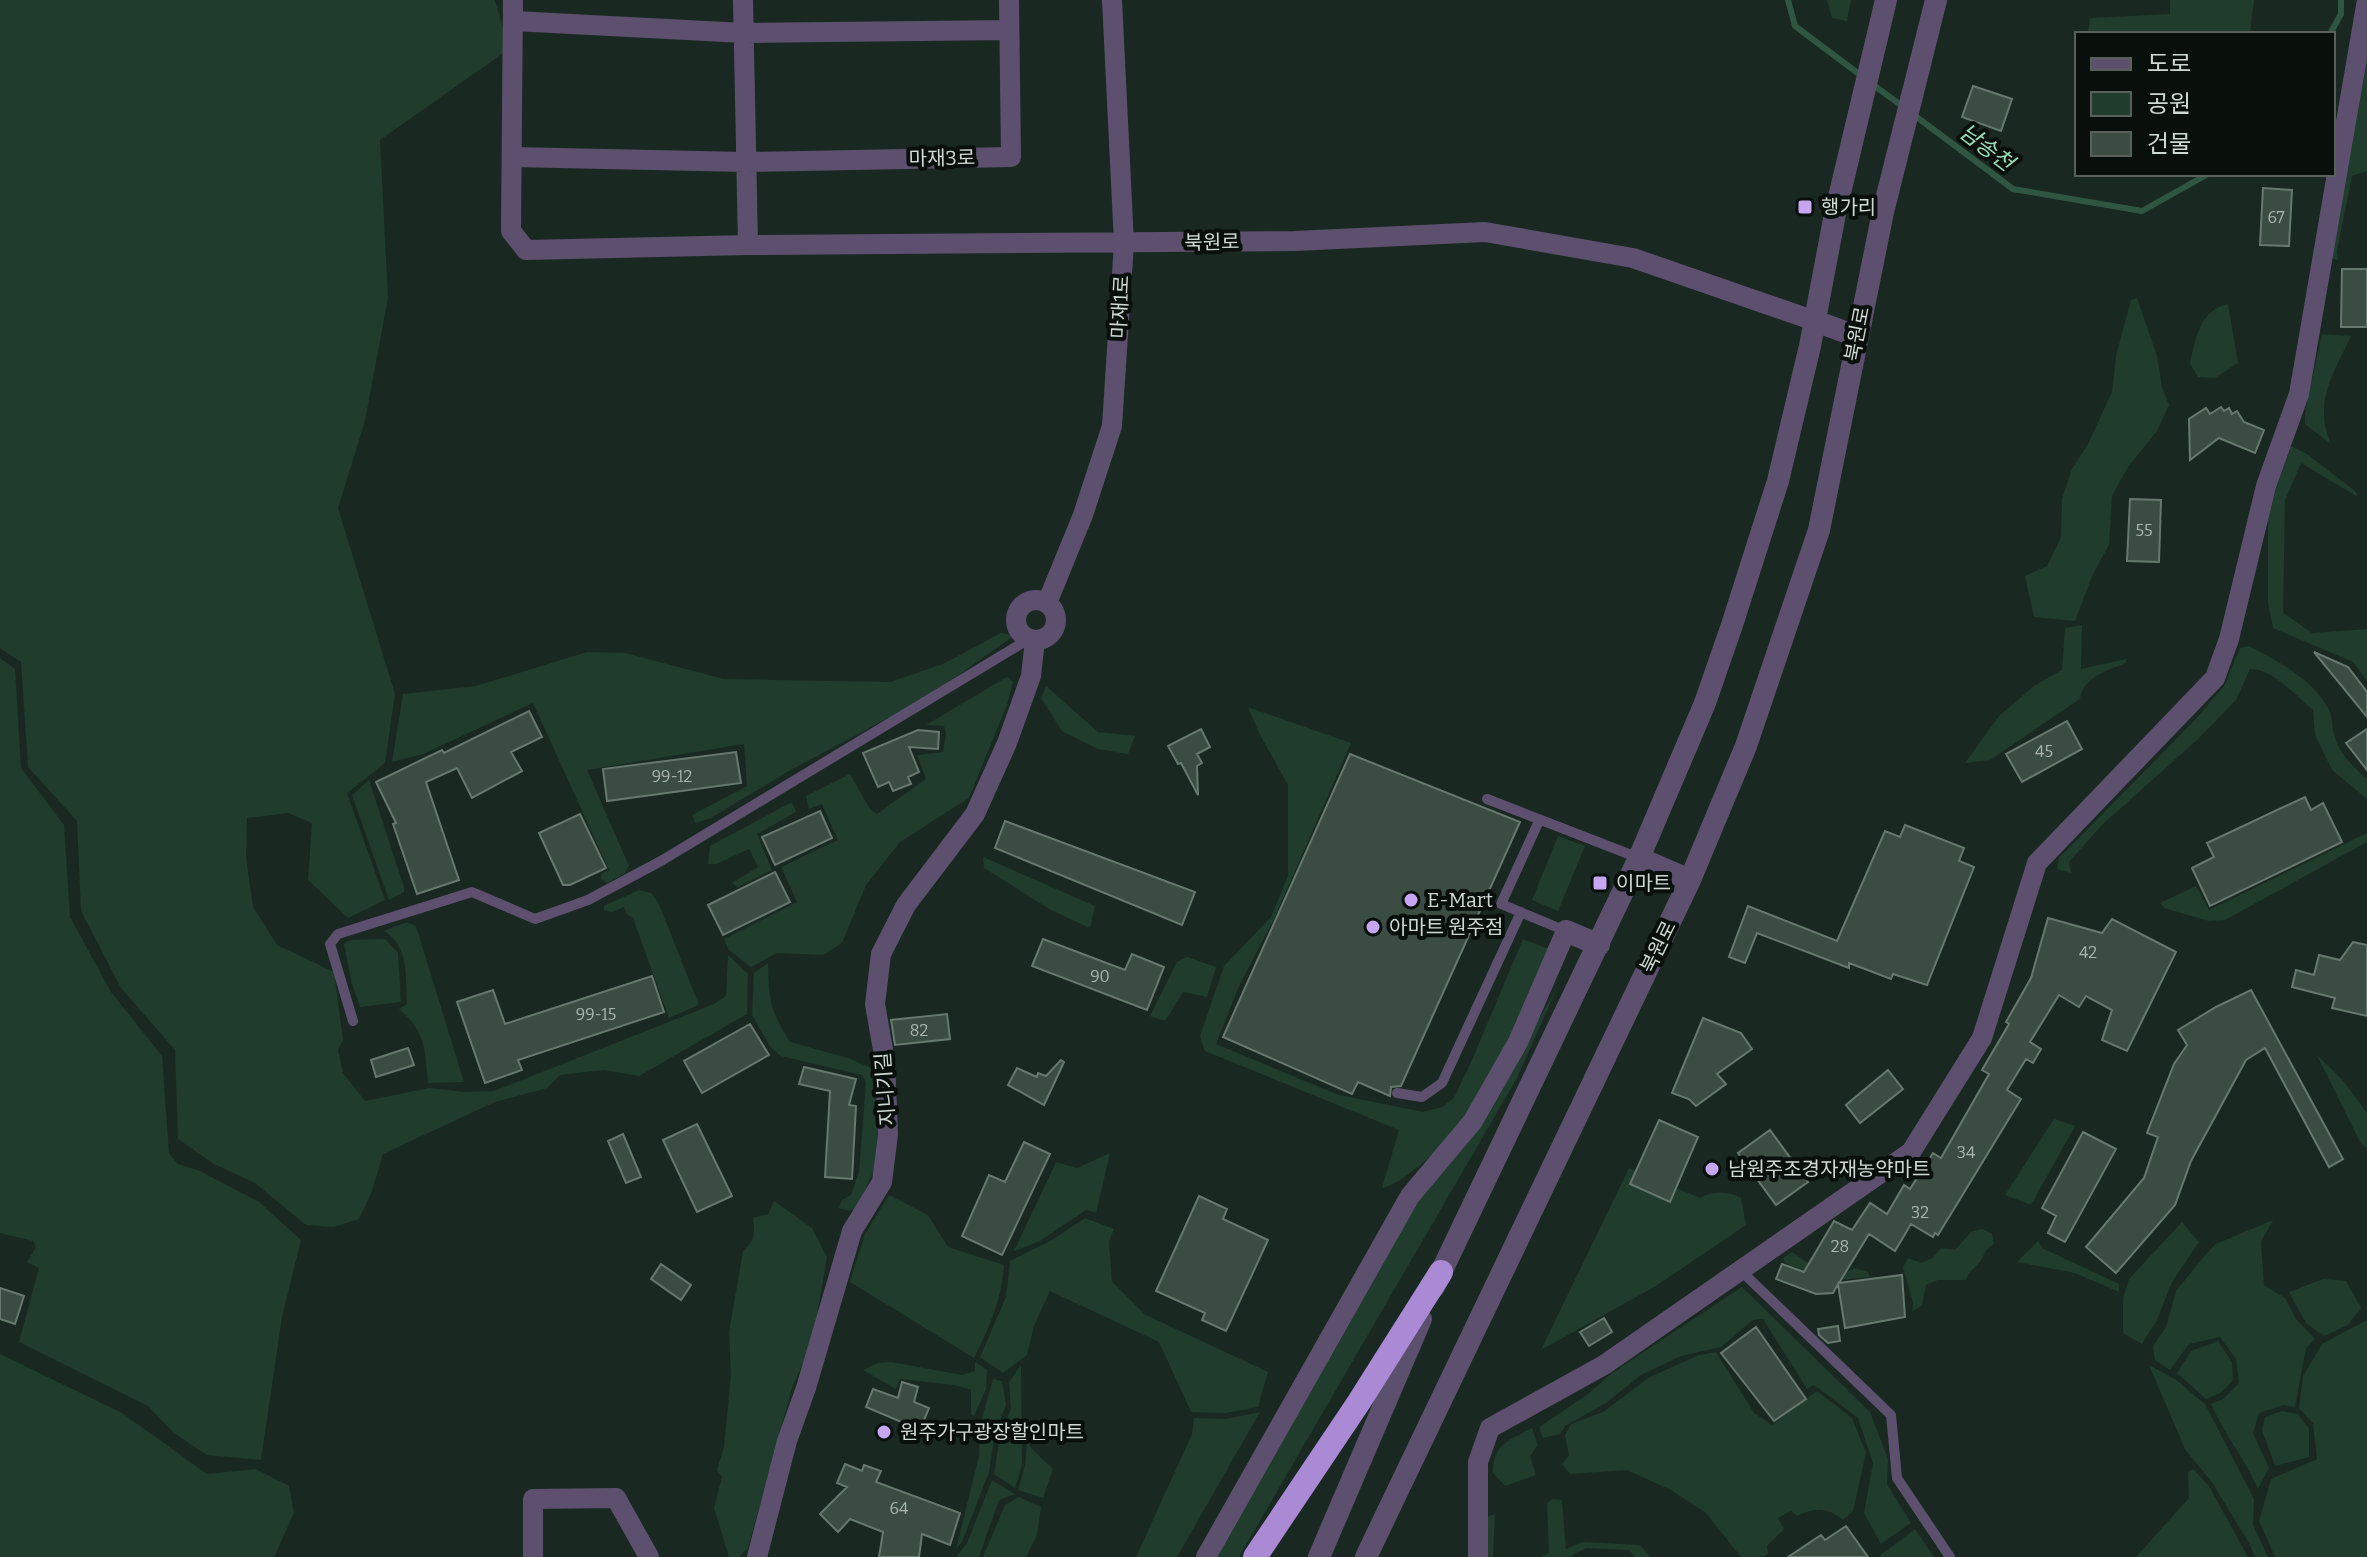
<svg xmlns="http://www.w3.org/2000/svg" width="2367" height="1557" font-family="Bitter,'Noto Sans KR',serif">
<rect width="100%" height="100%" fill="#192921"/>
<path fill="#1f3c2d" d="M0,0H495L509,49L380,140L388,298L365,421L338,508L395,694L385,763L347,793L385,900L348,918L308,880L312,823L288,813L247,818L246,858L253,907L277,945L334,972L343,1040L338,1050L343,1073L365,1101L429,1088L465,1092L494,1091L714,1004L726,996L728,955L748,974L747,1014L639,1076L604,1070L560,1075L547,1088L495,1102L383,1154L372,1191L359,1219L334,1227L306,1225L255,1183L214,1164L178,1139L175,1050L121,988L81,911L77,821L28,767L21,662L0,648Z
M1827,0H1851L1847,21L1832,18Z
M2170,0H2254L2250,34H2088L2090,18L2170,14Z
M2367,38V171L2352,176L2337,251L2338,260L2329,258Z
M2137,298L2157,356L2162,387L2169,405L2157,431L2128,467L2112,496L2109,545L2093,574L2075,621L2034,617L2025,576L2047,566L2061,537L2062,499L2072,469L2088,444L2112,392L2116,356L2131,300Z
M2228,304L2238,363L2215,378L2198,377L2190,364C2195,339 2200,310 2228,304Z
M2322,334L2351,336C2333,375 2313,402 2331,444L2305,424V411Z
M2291,446L2307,454L2355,491L2358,497L2301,463L2285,500L2283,613L2312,633L2367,629V681L2353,662L2273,628L2268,603V512Z
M2082,625L2081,669L2126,659V663C2108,670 2083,677 2080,699L1990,760L1965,763L1999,716L2034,686L2062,670L2065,628Z
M1001,633L1015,635L943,686L892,716L789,771L711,818L695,823L692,815L747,786L744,744L587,770L629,866L625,873L607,883L601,879L602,873L609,870L533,703L423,754L392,762L403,694L476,686L587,652L625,653L724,679L890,682L943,664Z
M2248,646C2277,660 2314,680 2329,710C2333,718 2332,727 2334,735C2339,753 2353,767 2367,779V799L2332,770L2315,735L2313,710C2296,696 2272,668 2250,669L2236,700L2198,739L2102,825L2069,862L2071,873L2057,869L2059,858L2193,722L2224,686L2240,648Z
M0,658L15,669L21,768L64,825L70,917L111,992L162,1056L169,1153L178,1164L200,1171L259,1202L301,1240L282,1317L261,1460L207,1455L174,1433L148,1406L19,1342L39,1268L27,1262L36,1247L33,1241L0,1233Z
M1007,677L1013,682L1007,705L969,798L900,842L866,885L842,943L823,955L777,953L751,967L729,950L724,939L797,902L781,867L838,840L822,804L809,809L806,796L850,774L870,809L877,814L926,779L917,755L943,752L946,734L944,726L926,725Z
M1046,686L1098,732L1135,736L1128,754L1098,749L1062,731L1041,698Z
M1248,707L1351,743L1274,919L1239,986L1216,1044L1339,1095L1423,1112L1442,1107L1454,1098L1472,1060L1523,939L1549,949C1515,1027 1487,1112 1419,1166C1407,1175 1397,1184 1382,1188L1399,1130L1205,1051L1200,1036L1224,966L1271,917L1288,876V785L1259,733Z
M369,780L404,887V892L389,900L352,795Z
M792,802L796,812L757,834L772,870L737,887L732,883L758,867L749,849L716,864H708L710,846Z
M2367,833V842L2225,920L2209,921L2164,908L2160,903L2196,886L2209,910Z
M1558,836L1585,846L1558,911L1532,900Z
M983,857L1095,906L1090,928L1051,910L984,868Z
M639,890L651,893L658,902L699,1005L669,1018L633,918L627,914L624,907L612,912L604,910V906Z
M407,922L416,926L464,1082L428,1083C425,1050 426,1032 399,1009L407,1004C405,977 410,947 384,931Z
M385,939L398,953L401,1002L360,1007L352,984L344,944L350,940Z
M1187,957L1216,967L1207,997L1183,992L1165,1021L1150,1016L1177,962Z
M768,963C769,1001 770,1010 790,1042L848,1058L876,1070L882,1087L874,1170L858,1206L850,1211L839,1208L842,1200L851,1195L859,1172L866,1082L862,1075L781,1056L771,1048L752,1015L754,973Z
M1558,986L1517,1078L1239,1557H1214L1413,1204L1477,1126Z
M2317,1055L2345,1083L2367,1113V1148L2361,1144Z
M2054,1119L2075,1126L2031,1205L2005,1195Z
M1110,1153L1096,1213L1086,1210L1040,1241L1014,1251L1056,1162L1077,1168Z
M1629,1168L1700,1198C1711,1191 1730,1191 1741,1198L1746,1225L1656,1286L1541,1350Z
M889,1195L928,1215L948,1247L1004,1265C1002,1299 989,1328 974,1358L850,1282L865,1234Z
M774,1201L812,1228L827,1257L812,1343L792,1388L748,1548L739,1557H729L714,1508L722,1477L717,1470L724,1447L731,1375L729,1332L743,1251C755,1241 755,1233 753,1218L768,1214Z
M1085,1218L1114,1229L1109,1241L1112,1282L1144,1314L1268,1372L1258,1407L1226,1413L1191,1412L1159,1342L1050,1291L1034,1326L1027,1355L1003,1373L980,1357L1006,1297L1010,1261L1050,1241Z
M2273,1220L2261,1242L2264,1285L2285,1298L2296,1319L2315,1339L2306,1348L2295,1407L2283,1405L2259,1413L2253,1433L2269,1468L2258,1489C2245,1459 2224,1434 2211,1404L2223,1399L2239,1383L2236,1359L2220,1337L2189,1344L2170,1370L2155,1360L2153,1346L2166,1327L2176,1291L2206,1254L2216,1244Z
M2182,1222L2199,1242L2172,1282L2157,1320L2142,1344L2123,1333V1298L2129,1279Z
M1982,1229L1992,1234L1994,1244C1982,1252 1986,1255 1978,1264C1972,1271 1969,1271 1966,1280H1938L1926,1285L1922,1305L1912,1312L1913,1303L1903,1267L1908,1258L1921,1263L1933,1258L1941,1248L1955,1250L1971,1232Z
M2038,1241L2042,1248L2119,1284V1292L2075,1273L2017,1262Z
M1792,1252L1814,1267L1843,1275L1854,1268L1868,1272L1870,1277L1829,1281L1785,1263L1783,1258Z
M2323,1279L2346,1281L2361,1308L2348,1325L2324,1336L2306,1323L2289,1292Z
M1742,1287L1870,1412L1888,1459L1887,1484L1911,1523L1881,1544L1864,1513L1873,1463L1858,1418L1814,1385L1807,1389L1763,1319L1753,1320L1721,1347L1681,1356L1641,1375L1606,1403L1565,1426L1560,1434L1543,1438L1539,1427L1588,1394L1612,1373Z
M2367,1320V1557H2275L2259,1521L2271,1479L2317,1459L2313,1423L2299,1408L2303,1376L2322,1344Z
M2218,1341L2232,1362L2233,1380L2220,1393L2206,1399L2177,1373L2191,1351Z
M1716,1352L1754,1413L1772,1425L1817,1391L1852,1418L1866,1453L1853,1511L1843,1520C1828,1507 1815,1507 1797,1516L1791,1511L1778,1518L1784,1529L1767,1546L1768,1554L1762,1557H1741L1705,1512L1671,1490L1627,1470L1570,1474L1562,1464L1569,1455L1565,1435L1571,1424L1603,1412L1650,1377L1699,1355Z
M0,1354L122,1413L207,1474L256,1469L289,1486L294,1513L274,1557H0Z
M891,1362L962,1375L975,1371V1362L987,1370L986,1389L974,1416L971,1414V1390L955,1385L900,1379L896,1389L863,1370L878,1363Z
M1021,1365L1022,1465L1015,1488L994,1474L1000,1436L1011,1409L1009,1382Z
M2149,1365L2175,1379L2205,1404L2254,1499L2253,1525L2268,1557H2255L2249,1543L2213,1484L2185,1449Z
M993,1379L1002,1381L1006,1405L995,1432L989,1472L962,1542L956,1549L979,1456L980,1425Z
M2282,1411L2298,1414L2309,1429V1457L2275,1466L2262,1430L2265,1417Z
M1260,1412L1177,1557H1136L1192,1434L1194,1418L1226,1419Z
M1532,1428L1538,1445L1530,1456L1536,1475L1505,1486L1493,1473C1493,1443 1509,1441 1532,1428Z
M1027,1441L1032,1449L1053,1469L1043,1498L1018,1490L1025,1465Z
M2193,1469L2209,1486L2248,1557H2136L2189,1498L2188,1472Z
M992,1480L1015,1494L999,1500L979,1557H956L967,1543Z
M1019,1497L1041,1507L1037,1535L1026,1557H983L1005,1505Z
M1553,1499L1562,1500L1566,1549L1582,1542L1640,1545L1650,1557H1635L1629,1550L1586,1548L1569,1557H1539L1549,1553L1547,1503Z
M1495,1514L1493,1557H1482L1485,1518Z
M1915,1529L1934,1557H1878Z"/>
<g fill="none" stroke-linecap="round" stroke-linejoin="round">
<path stroke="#2f5643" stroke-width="6" d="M1788,0L1795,26L1863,77
M2330,34L2341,14V0
M1872,84L1905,108
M1914,115L2013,189L2142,211L2208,174"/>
</g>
<path fill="#3b4c42" stroke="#67796f" stroke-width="2" d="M1973,86L2012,99L2001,131L1962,117Z
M2263,188L2292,190L2289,246L2260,245Z
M2342,269H2367V327H2341Z
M2221,407L2224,411L2229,408L2232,414L2237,411L2244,422L2264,430L2255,453L2219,438L2190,460L2189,419L2206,408L2210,414Z
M2130,499L2161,500L2159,562L2127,561Z
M2314,652L2348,667L2367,692V717Z
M529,711L542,737L511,752L522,771L472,798L457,768L426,782L459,880L417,894L393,824L396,823L376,782L442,750L444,753Z
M2067,721L2082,749L2022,782L2006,754Z
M1201,729L1210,747L1197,754L1202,763L1197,766L1198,795L1181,763L1178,764L1168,746Z
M2367,729V770L2346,743Z
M918,730L939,732L938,749L909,747L919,772L908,777L911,784L893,791L889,782L878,787L863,753Z
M736,752L741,783L607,801L603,769Z
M1350,754L1520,822L1401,1086L1391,1087L1390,1096L1358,1082L1352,1094L1223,1037Z
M2305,797L2311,810L2323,803L2342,842L2210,906L2192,868L2214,857L2207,843Z
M820,811L832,838L775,865L762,837Z
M580,814L606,868L570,885H563L539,833Z
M1005,821L1195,892L1182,925L995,848Z
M1905,825L1964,848L1959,861L1974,867L1927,985L1893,974L1891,979L1849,963V968L1757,933L1745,963L1729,957L1748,906L1837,941L1885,831L1900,837Z
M775,872L790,902L723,935L708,905Z
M2048,918L2102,933L2112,919L2176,952L2127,1051L2102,1040L2112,1010L2086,996L2079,1007L2059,995L2030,1042L2041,1049L2033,1063L2026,1059L2007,1090L2021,1099L1938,1235L1935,1233L1933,1237L1911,1224L1895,1251L1869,1234L1839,1283L1902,1275L1905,1317L1845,1328L1838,1284L1833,1293L1816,1294L1776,1279L1782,1264L1804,1272L1834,1221L1852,1230L1870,1203L1887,1214L1904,1185L1910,1189L1933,1153L1941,1158L1989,1074L1982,1070L2009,1024L2006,1022L2031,978Z
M1043,939L1125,970L1132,954L1164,967L1147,1010L1032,966Z
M2353,942L2367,945V1016L2332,1008L2335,998L2292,987L2296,970L2314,975L2319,955L2340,960Z
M652,976L664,1012L518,1060L522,1070L485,1083L457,1002L493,990L505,1024Z
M2251,990L2343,1159L2329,1167L2265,1048L2246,1060L2191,1161L2175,1205L2116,1273L2086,1247L2144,1178L2158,1137L2147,1133L2174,1064L2187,1045L2178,1030L2216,1007Z
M947,1014L950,1039L895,1045L891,1020Z
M1703,1018L1741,1033L1752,1049L1717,1074L1726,1084L1696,1106L1689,1099L1672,1093Z
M750,1024L769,1055L702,1093L684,1061Z
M408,1048L414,1065L376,1077L371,1060Z
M1061,1060L1064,1062L1044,1105L1008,1085L1017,1068L1037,1077L1038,1073L1046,1076Z
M804,1067L856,1079L849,1105L856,1106L852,1179L825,1177L830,1091L799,1084Z
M1888,1070L1903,1089L1860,1123L1846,1105Z
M1659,1120L1698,1137L1670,1202L1630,1184Z
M697,1124L732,1196L697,1212L663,1140Z
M1770,1130L1808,1182L1776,1205L1738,1153Z
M2083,1132L2116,1149L2065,1242L2048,1233L2056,1216L2042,1208Z
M623,1134L641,1177L626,1183L608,1141Z
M1024,1142L1050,1154L1002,1255L962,1236L989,1175L1005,1182Z
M1199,1196L1227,1209L1223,1219L1268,1240L1226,1331L1202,1320L1205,1313L1156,1291Z
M661,1264L691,1285L681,1300L651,1279Z
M0,1288L24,1296L15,1324L0,1319Z
M1604,1318L1612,1332L1589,1346L1580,1332Z
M1838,1326L1840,1341L1828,1343L1819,1335L1818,1329Z
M1756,1327L1806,1399L1774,1421L1721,1353Z
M902,1382L918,1387L914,1402L929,1408L920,1430L866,1407L873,1389L898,1398Z
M845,1464L862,1471L864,1465L881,1471L876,1482L960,1513L950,1545L922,1534L919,1557H879L883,1532L850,1519L838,1532L820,1514L847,1487L837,1483Z
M1846,1526L1868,1557H1788L1821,1535L1825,1540Z"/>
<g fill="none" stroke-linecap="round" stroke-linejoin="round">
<path stroke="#5d506f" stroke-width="10" d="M1487,799L1639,858
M1539,821L1501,904L1566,931
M353,1021L330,944L338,934L472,892L535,919L588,900L661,861L1029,639
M1397,1093L1422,1097L1442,1083L1521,912
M1740,1270L1891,1415L1897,1478L1950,1557"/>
<path stroke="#5d506f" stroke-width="20" d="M513,0L511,231L526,250L748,245L1295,241L1485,232L1633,258L1815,321
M743,0L748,245
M514,21L744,33L1009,30
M512,157L746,162L1011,157L1009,0
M1016 620a20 20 0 1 1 40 0a20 20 0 1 1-40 0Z
M1047,603L1083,515L1112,426L1124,243L1112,0
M533,1557V1499L616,1498L649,1557
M757,1557L787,1441L806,1388L852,1231L882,1182L888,1134L885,1061L875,1004L881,954L906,905L975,814L1007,743L1031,676L1035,640
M1206,1557L1410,1196L1473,1121L1518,1042L1566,931
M1478,1557V1462L1490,1428L1604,1365L1911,1152L1982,1038L2037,863L2215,678L2229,639L2266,486L2299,394L2367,0"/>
<path stroke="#5d506f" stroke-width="22" d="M1815,321L1856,336
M1639,858L1690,880
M1566,931L1599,945
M1434,1287L1639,858L1705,703L1732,625L1778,481L1810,346L1835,214L1886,0
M1319,1557L1421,1319
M1366,1557L1690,880L1746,746L1819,530L1883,212L1936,0"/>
<path stroke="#aa89d5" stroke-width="24" d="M1255,1557L1359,1402L1441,1272"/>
</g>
<g fill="#c6a6f0" stroke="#09100c" stroke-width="3">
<rect x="1797" y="199" width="16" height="16" rx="4"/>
<rect x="1592" y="875" width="16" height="16" rx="4"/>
<circle cx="1411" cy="900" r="8"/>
<circle cx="1373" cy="927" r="8"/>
<circle cx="1712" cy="1169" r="8"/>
<circle cx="884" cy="1432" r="8"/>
</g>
<g text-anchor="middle" stroke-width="8" stroke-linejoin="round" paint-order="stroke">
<g font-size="16" fill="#aab6af">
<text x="2276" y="223">67</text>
<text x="2144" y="536">55</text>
<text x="2044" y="757">45</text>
<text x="672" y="782">99-12</text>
<text x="2088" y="958">42</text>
<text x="1100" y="982">90</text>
<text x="596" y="1020">99-15</text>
<text x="919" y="1036">82</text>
<text x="1966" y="1158">34</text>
<text x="1920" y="1218">32</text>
<text x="1840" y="1252">28</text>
<text x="899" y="1514">64</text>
</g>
<g font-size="20" fill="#cfd9d3" stroke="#09100c">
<text transform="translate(942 158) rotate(-1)" y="7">마재3로</text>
<text transform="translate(1212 242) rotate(-1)" y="7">북원로</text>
<text transform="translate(1120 307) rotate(-87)" y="7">마재1로</text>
<text transform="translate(1857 334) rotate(-79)" y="7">북원로</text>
<text transform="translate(1658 947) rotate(-64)" y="7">북원로</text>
<text transform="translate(885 1089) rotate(-94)" y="7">지니기길</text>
</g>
<g font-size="20" fill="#cfd9d3" stroke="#09100c" text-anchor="start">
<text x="1821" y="214">행가리</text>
<text x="1616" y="890">이마트</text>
<text x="1427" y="907">E-Mart</text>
<text x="1389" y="934">아마트 원주점</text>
<text x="1728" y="1176">남원주조경자재농약마트</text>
<text x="900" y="1439">원주가구광장할인마트</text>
</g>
<g font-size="22" font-style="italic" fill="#98dcb9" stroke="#09100c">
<text transform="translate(1987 147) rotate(37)" y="8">남송천</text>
</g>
</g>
<rect x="2075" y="32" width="260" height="144" fill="#09100c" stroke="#58605c" stroke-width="2"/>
<rect x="2091" y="58" width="40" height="12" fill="#5d506f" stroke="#58605c" stroke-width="2"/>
<text x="2147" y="72" font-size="24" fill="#cfd9d3">도로</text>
<rect x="2091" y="92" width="40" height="24" fill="#1f3c2d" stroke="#58605c" stroke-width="2"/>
<text x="2147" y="112" font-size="24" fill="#cfd9d3">공원</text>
<rect x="2091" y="132" width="40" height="24" fill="#3b4c42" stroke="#58605c" stroke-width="2"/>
<text x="2147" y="152" font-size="24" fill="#cfd9d3">건물</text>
</svg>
